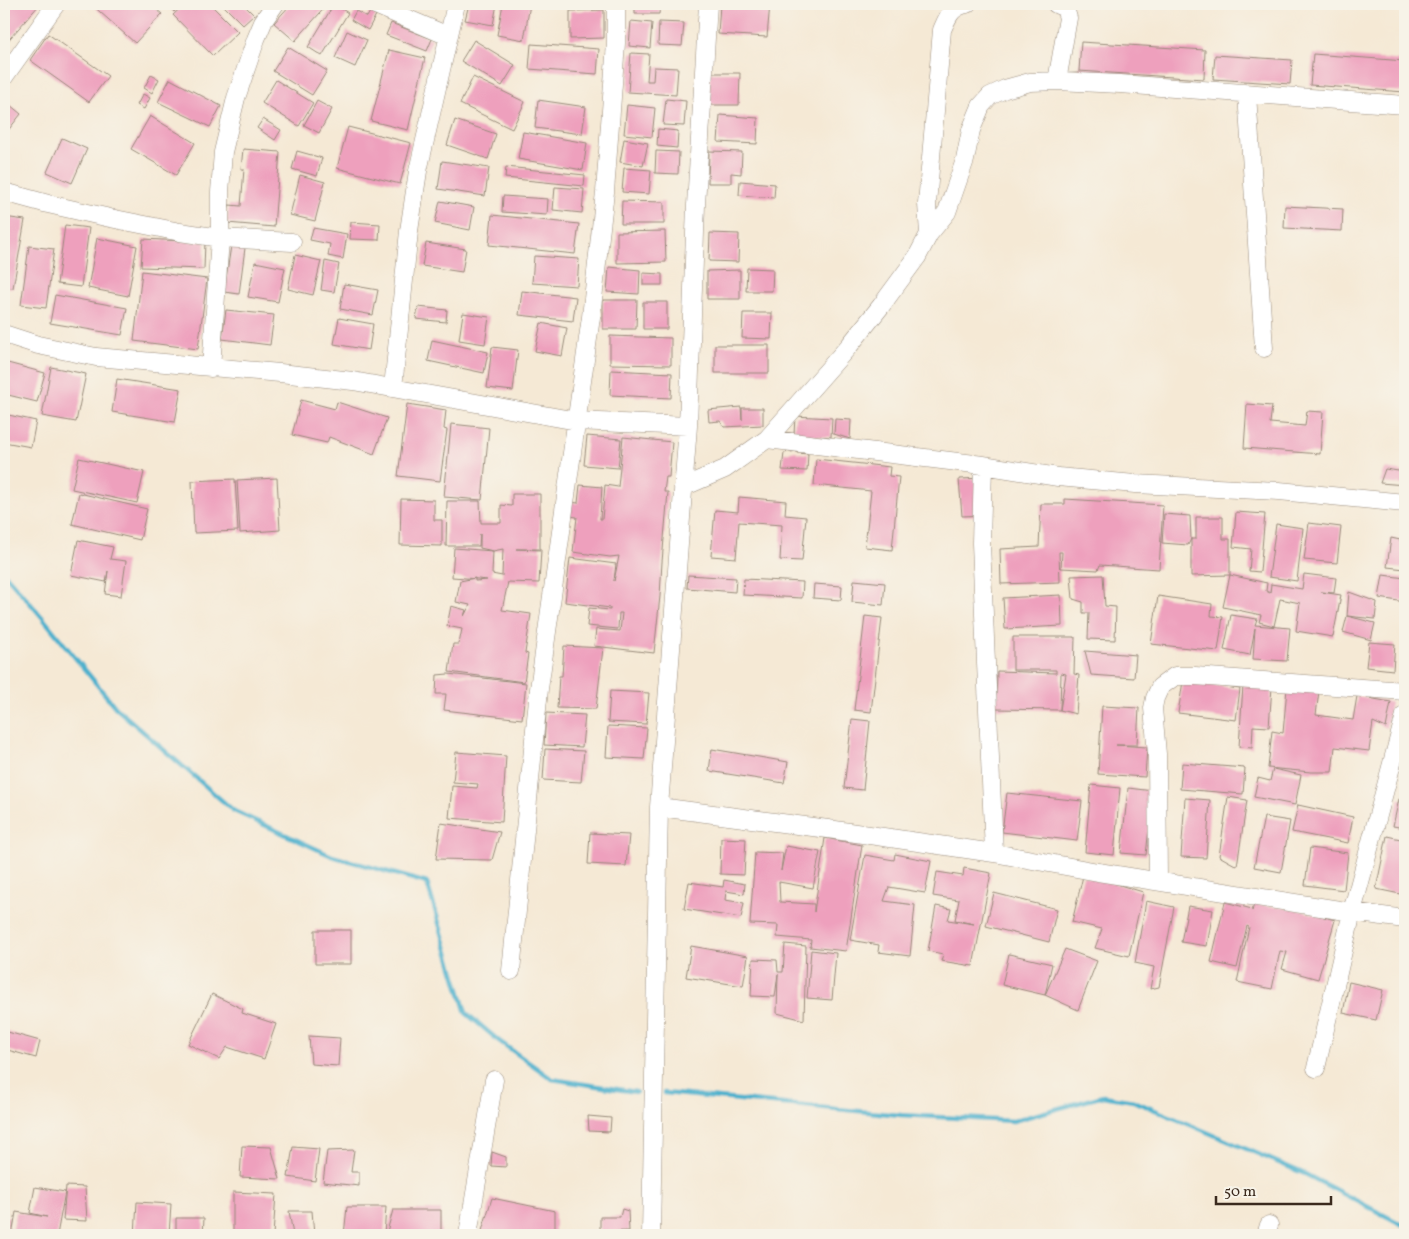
<svg xmlns="http://www.w3.org/2000/svg" width="1409" height="1239" font-family="Vollkorn,serif">
<rect width="100%" height="100%" fill="#f7f3e8"/>
<filter id="ink" filterUnits="userSpaceOnUse"><feTurbulence type="fractalNoise" baseFrequency=".02" numOctaves="2"/><feDisplacementMap in="SourceGraphic" scale="10" xChannelSelector="R" yChannelSelector="G"/><feConvolveMatrix kernelMatrix="1 2 1 2 8 2 1 2 1" color-interpolation-filters="sRGB"/></filter>
<filter id="wash" filterUnits="userSpaceOnUse"><feTurbulence type="fractalNoise" baseFrequency=".0096" numOctaves="4" result="noise"/><feDisplacementMap in="SourceGraphic" scale="20" xChannelSelector="R" yChannelSelector="G"/><feGaussianBlur stdDeviation="1.12" result="paint"/><feColorMatrix in="noise" values="0 0 0 0 0 0 0 0 0 0 0 0 0 0 0 0 0 1.4 0 .05"/><feComposite in="paint" operator="in"/></filter>
<g filter="url(#wash)">
<rect width="100%" height="100%" fill="#f5e9d5"/>
<g fill="none" stroke-linecap="round" stroke-linejoin="round">
<path stroke="#4eb1cd" stroke-width="4.5" d="M4,573L42,617L116,708L234,811L332,856L427,883L466,1013L499,1041L552,1079L636,1092
M664,1093L901,1115L1013,1121L1103,1096L1134,1101L1305,1174L1405,1226"/>
</g>
<g id="blocks">
<path fill="#eea0bd" fill-rule="evenodd" d="M5,4H40L4,45V6Z
M91,4H150L162,14L135,43Z
M166,4H182L174,12Z
M185,4H210L238,32L213,56L173,15Z
M222,4H243L254,15L243,25Z
M291,4H328L295,41L274,23Z
M334,4L348,13L322,56L308,47Z
M469,4H497L493,25L465,20Z
M503,4H530L524,40L497,35Z
M635,4H660L659,14H635Z
M720,4H770L767,37L718,34Z
M604,10V38L570,39V11Z
M356,11L367,17L370,12L376,15L368,30L351,20Z
M631,21L652,23L650,48L629,46Z
M659,22L684,23L682,46L658,45Z
M391,23L432,39L427,51L386,35Z
M347,31L367,40L355,67L335,58Z
M48,34L108,76L89,102L30,60Z
M474,40L515,65L502,86L461,61Z
M1081,42L1205,50L1204,79L1079,71Z
M531,44L599,49L597,74L529,69Z
M288,47L327,71L312,95L273,71Z
M389,50L425,58L408,130L371,121Z
M631,53L649,54L647,81H653L654,67L678,68L676,95L628,92Z
M1313,54L1405,61V92L1310,85Z
M1215,55L1292,60L1290,84L1213,79Z
M710,73H740L739,105H709Z
M151,75L159,79L152,93L144,88Z
M473,77L525,102L512,129L460,104Z
M170,79L221,106L210,127L158,102Z
M276,80L313,103L299,126L262,103Z
M143,94L150,98L144,109L137,105Z
M666,99L686,101L684,126L663,125Z
M4,100L21,114L6,133L4,131Z
M538,100L586,107L582,134L535,128Z
M317,101L332,109L319,133L304,125Z
M627,105L655,108L652,137L624,134Z
M720,115L758,118L757,144L718,142Z
M150,116L195,143L176,175L131,149Z
M263,119L281,130L275,140L257,128Z
M455,120L496,134L488,159L447,145Z
M348,127L411,143L400,184L337,168Z
M658,129L678,131L677,148L657,146Z
M523,132L587,143L583,170L518,159Z
M62,138L87,149L72,183L47,172Z
M624,139L648,143L643,166L620,162Z
M243,149L280,152L274,227L227,223L229,205L241,206L244,169H241Z
M297,151L322,158L317,176L292,169Z
M656,151L679,152L678,174L655,173Z
M709,151L742,152L741,174L731,173V183H708Z
M442,161L489,168L485,196L438,189Z
M506,167L585,175L584,186L505,178Z
M624,168L651,170L649,194L622,192Z
M300,175L325,182L315,221L290,215Z
M740,181L775,184L774,198L739,195Z
M555,187L584,189L582,213L553,210Z
M503,196L548,199L547,215L502,212Z
M440,201L474,207L470,230L435,223Z
M622,201L664,202V224H621Z
M1285,206L1343,209L1342,231L1284,228Z
M492,215L579,224L575,254L489,245Z
M4,217L25,220L13,288L4,287Z
M351,222L380,224L379,240L350,239Z
M65,225L89,228L81,287L57,284Z
M313,228L347,234L343,259L328,256L330,244L310,240Z
M665,231L666,262L617,263V232Z
M710,233L739,234L738,262L709,261Z
M97,238L137,246L128,296L88,288Z
M143,239L205,242L204,269L141,267Z
M426,243L466,249L462,272L422,266Z
M29,246L54,249L46,308L21,305Z
M231,246L245,248L239,294L224,292Z
M295,255L321,261L313,295L288,289Z
M534,256L579,259L577,286L532,283Z
M325,261L339,264L334,292L321,290Z
M255,262L285,268L278,302L248,297Z
M609,267L640,270L639,294L607,292Z
M747,268L773,269L772,291H746Z
M740,270V299H707V271Z
M142,271L207,279L198,349L134,341Z
M643,273L662,274V285H643Z
M344,284L378,290L373,315L340,309Z
M522,291L576,297L573,321L519,315Z
M55,295L127,308L122,335L50,323Z
M603,300H637L636,329H603Z
M643,302H667V329H643Z
M418,307L447,310L446,322L416,319Z
M226,310L274,315L270,345L222,339Z
M463,313L489,317L485,344L459,340Z
M743,313H772L771,339L742,338Z
M339,318L373,324L369,350L334,344Z
M541,323L567,328L562,356L535,351Z
M610,336L671,338V365L610,364Z
M432,340L488,352L484,373L428,361Z
M715,345H769V373H715Z
M492,347L518,350L513,391L487,388Z
M4,362L45,373L37,402L4,394Z
M51,367L86,374L76,422L42,416Z
M611,370L672,373L671,398L610,395Z
M117,379L181,389L175,422L112,412Z
M301,400L335,409L337,402L387,418L374,454L329,437L327,443L292,435Z
M407,404L446,410L444,429L447,430L440,481L398,476Z
M1247,404L1272,406L1270,423L1305,426L1307,411L1323,412L1320,454L1244,448Z
M741,407L742,420V408H763V425L724,427L720,421L709,422L708,410Z
M4,414L36,421L31,447L4,442Z
M795,416L832,418L831,437L794,435Z
M835,419L851,420L850,439L834,434Z
M451,424L489,428L482,500L444,497Z
M587,436L621,439L618,468L584,465Z
M623,437L672,442L669,477H666L664,492H668L662,562L660,596L654,653L594,646L596,629L620,631L622,613H619L618,629L587,626L589,608L610,610V608L565,602L570,558L616,564L614,581L619,556L610,557L573,552L577,517L569,516L570,502L578,503L580,485L602,487L600,519H602L605,485L618,487Z
M797,451V453L808,454L807,471L782,470L784,453Z
M79,458L144,472L137,503L72,489Z
M816,459L890,467L889,476L899,477L892,550L865,547L871,491L814,485Z
M1385,469L1405,472V485L1380,483Z
M277,478L280,530L240,533L237,480Z
M987,478L988,515L962,516L959,479Z
M235,479L238,531L194,533L192,481Z
M79,493L147,509L140,540L72,524Z
M512,494H540V549H516L541,550L539,583L508,582L502,610L531,614L525,653L528,654L524,682L449,672L453,644H459L462,629L447,626L451,606L466,610L464,616L470,605L456,602L460,581L475,578V581L487,580L478,579L452,577L454,548L493,551L492,574L502,576L503,549L493,551L480,548V534L479,546H446L447,501H480L481,523H501V505L512,506Z
M739,497L786,501L785,515L806,517L802,561L780,560L782,525L739,522L736,558L711,556L715,510L738,512Z
M401,499L434,500V520H442V546L400,545Z
M1065,499L1163,505L1159,569L1100,565L1098,570L1061,568L1062,552H1059L1060,582L1001,584L1000,549L1039,547L1041,504H1065Z
M1236,512L1265,514L1260,572L1249,571L1251,549L1233,547Z
M1164,514L1190,516L1191,539H1196V517H1223V539H1230V575L1191,576V539L1188,545L1162,543Z
M1309,523L1341,527L1337,563L1304,560Z
M1276,524L1303,528L1297,581L1269,577Z
M1391,538L1405,541V569L1387,567Z
M78,540L113,547L110,559L126,561L121,596L105,594L108,571L106,582L71,575Z
M1304,574L1336,578L1334,593L1321,592L1341,595L1333,637L1296,631L1300,603L1280,599L1274,626L1259,622L1261,615L1223,607L1230,575L1267,583L1266,591L1270,593L1271,584L1302,589Z
M688,575L736,578L735,592L687,588Z
M1103,575L1105,606L1116,607L1115,640L1088,639L1089,613H1083V602L1073,599L1071,576Z
M1383,575L1405,578V602L1379,598Z
M744,579L803,582L802,598L743,595Z
M854,580L885,583L883,605L852,602Z
M814,584L842,586L841,600L813,598Z
M1349,592L1377,602L1375,619L1347,616L1375,623L1371,640L1343,632L1347,616Z
M1061,595L1062,626L1005,629L1003,598Z
M1158,596L1212,604L1211,616L1223,617L1218,651L1151,644Z
M1231,615L1257,619L1255,625L1290,628L1287,661L1253,659L1255,628L1250,655L1224,650Z
M865,616L882,618L871,712L854,710Z
M1013,637H1075L1074,674L1079,675L1076,714L1060,710L996,709L997,671L1056,673V670H1013ZM1061,673L1066,674L1060,710Z
M1369,642L1395,644L1393,670L1366,667Z
M564,646L603,648L596,709L557,708L559,676H562Z
M1085,651L1136,655L1134,678L1091,675Z
M448,674L526,683L522,719L444,710L446,694H436L437,675Z
M1183,681L1240,689L1236,720L1178,713Z
M1243,685L1272,687L1269,727L1253,726L1252,748L1239,747Z
M1287,688L1319,691L1316,715L1353,720L1357,696L1391,702L1386,728L1373,722L1369,751L1335,747L1332,772H1311L1268,768L1272,731L1283,733Z
M610,691L649,693L646,724L608,722Z
M1102,706L1139,708L1137,745H1116L1147,747L1145,777L1098,774Z
M546,713L585,715L582,747L544,745Z
M852,719L870,721L863,790L844,788Z
M608,726L647,728L644,759L606,757Z
M545,749L584,751L581,782L543,780Z
M712,749L788,762L784,783L709,771Z
M456,752L506,756L502,822L449,818L452,786L477,788L478,784L453,782Z
M1182,763L1245,768L1243,794L1180,789Z
M1273,769L1301,775L1295,805L1254,797L1258,778L1270,781Z
M1091,785L1120,788L1114,855L1085,852Z
M1128,788L1153,791L1146,855L1121,853Z
M1007,793L1082,801L1077,841L1002,832Z
M1228,797L1247,800L1237,866L1219,856Z
M1185,798L1210,800L1206,858L1181,857Z
M1399,799L1405,800V828L1393,826Z
M1298,805L1353,817L1348,843L1292,832Z
M1264,817L1290,821L1281,872L1254,867Z
M441,823L500,832L492,860L436,859Z
M590,833L629,835L626,866L588,864Z
M1387,836L1405,840V895L1376,889Z
M721,838L746,839L744,875L720,874Z
M825,838L862,845L846,951L810,947L811,940L777,937L778,925L750,924L755,852L783,853L781,871L786,846L820,852L813,888L779,882L780,902L814,904V912Z
M1310,848L1348,853L1344,890L1305,885Z
M895,854L931,861L925,893L889,887L884,901L915,905L910,956L878,952L879,945L850,940L865,855L894,860Z
M964,868L991,873L973,966L941,961L943,954L928,951L936,906L951,909L948,920L974,924L955,920L959,900L933,896L937,872L963,876Z
M1083,876L1113,883L1143,892L1129,956L1095,948L1102,929L1072,922Z
M724,880L745,884L744,894L726,891L725,900L744,903L741,918L684,909L689,882L723,887Z
M994,893L1057,909L1049,942L986,926Z
M1146,901L1174,907L1159,987L1150,989L1154,967L1135,963Z
M1225,902L1252,909V911L1254,904L1299,910L1335,920L1318,979L1282,969L1287,952L1280,951L1272,989L1237,982L1249,927L1247,926L1237,968L1211,962Z
M1188,906L1213,910L1207,946L1181,942Z
M315,930H351V964H315Z
M785,944L806,946L804,1020L777,1013L778,974L775,997L751,996L753,959L777,960L778,972H783Z
M691,946L748,956L743,986L686,977Z
M1065,949L1097,961L1078,1010L1045,995Z
M811,950L836,953L832,1000L807,998Z
M1009,954L1052,964L1045,995L1002,985Z
M1349,982L1383,990L1376,1020L1343,1013Z
M212,994L243,1009L242,1013L276,1024L264,1059L227,1047L219,1059L188,1044Z
M4,1031L40,1041L36,1058L4,1049Z
M309,1036L340,1038L338,1066L311,1064Z
M588,1116L611,1118L610,1132L589,1131Z
M242,1146L271,1147L280,1179L240,1177Z
M293,1147L319,1149L315,1181L288,1177Z
M354,1150L351,1172H359V1186L323,1182L327,1151Z
M492,1152L506,1157V1167L491,1166Z
M66,1186L85,1187L87,1221L63,1220Z
M35,1187L65,1192L57,1235H12L16,1212L47,1217L30,1213Z
M233,1192L276,1194L273,1235H233Z
M492,1198L555,1211V1235L481,1234Z
M137,1202L171,1204L169,1235H135Z
M347,1207H386L384,1235H344Z
M622,1209L628,1211L629,1231L600,1232V1217H620Z
M393,1210H441V1235H386Z
M289,1211H312L314,1235H293Z
M4,1216L9,1217L6,1235H4Z
M176,1218H204L203,1235H176Z"/>
</g>
</g>
<g filter="url(#ink)">
<use href="#blocks" fill-opacity="0" stroke="#988a7a" stroke-width="1"/>
<g fill="none" stroke-linecap="round" stroke-linejoin="round">
<g stroke="#988a7a" stroke-width="19">
<path id="minor" d="M373,4L448,36
M1056,4L1065,8L1068,18L1057,81
M4,77L56,4
M1247,94L1264,348
M4,192L48,204L110,218L180,232L220,238L292,242
M929,234L947,212L965,160L971,130L981,106L990,96L1005,89L1030,82L1057,81L1120,84L1405,105
M4,334L38,345L96,357L280,373L353,381L577,421L688,426
M211,368L220,238V192L223,152L236,98L256,39L264,20L275,4
M393,388L409,231L418,171L456,4
M767,439L849,346L881,306L917,257L929,234L927,204L942,30C948,16 951,7 967,4
M983,465L981,543L994,853
M683,487L725,469L767,439L983,465L1058,477L1135,484L1279,491L1405,503
M659,807L828,829L994,853L1098,872L1352,912L1405,919
M1158,881L1157,754L1153,708L1155,698L1160,687L1175,676H1195L1405,691
M511,971L539,689L591,317L605,192L616,43V4
M1316,1068L1352,912L1405,715
M468,1235L494,1080
M651,1235L659,807L688,426L696,205L708,4
M1266,1235L1269,1225"/>
</g>
<use href="#minor" stroke="#fff" stroke-width="18"/>
</g>
</g>
<rect width="1409" height="1239" fill="none" stroke="#f7f3e8" stroke-width="20"/>
<path d="M1216 1196v8h115v-8" fill="none" stroke="#3b2a1e" stroke-width="2.5"/>
<text x="1224" y="1196" font-size="15" fill="#3b2a1e" stroke="#f7f3e8" stroke-width="4" paint-order="stroke">50 m</text>
</svg>
